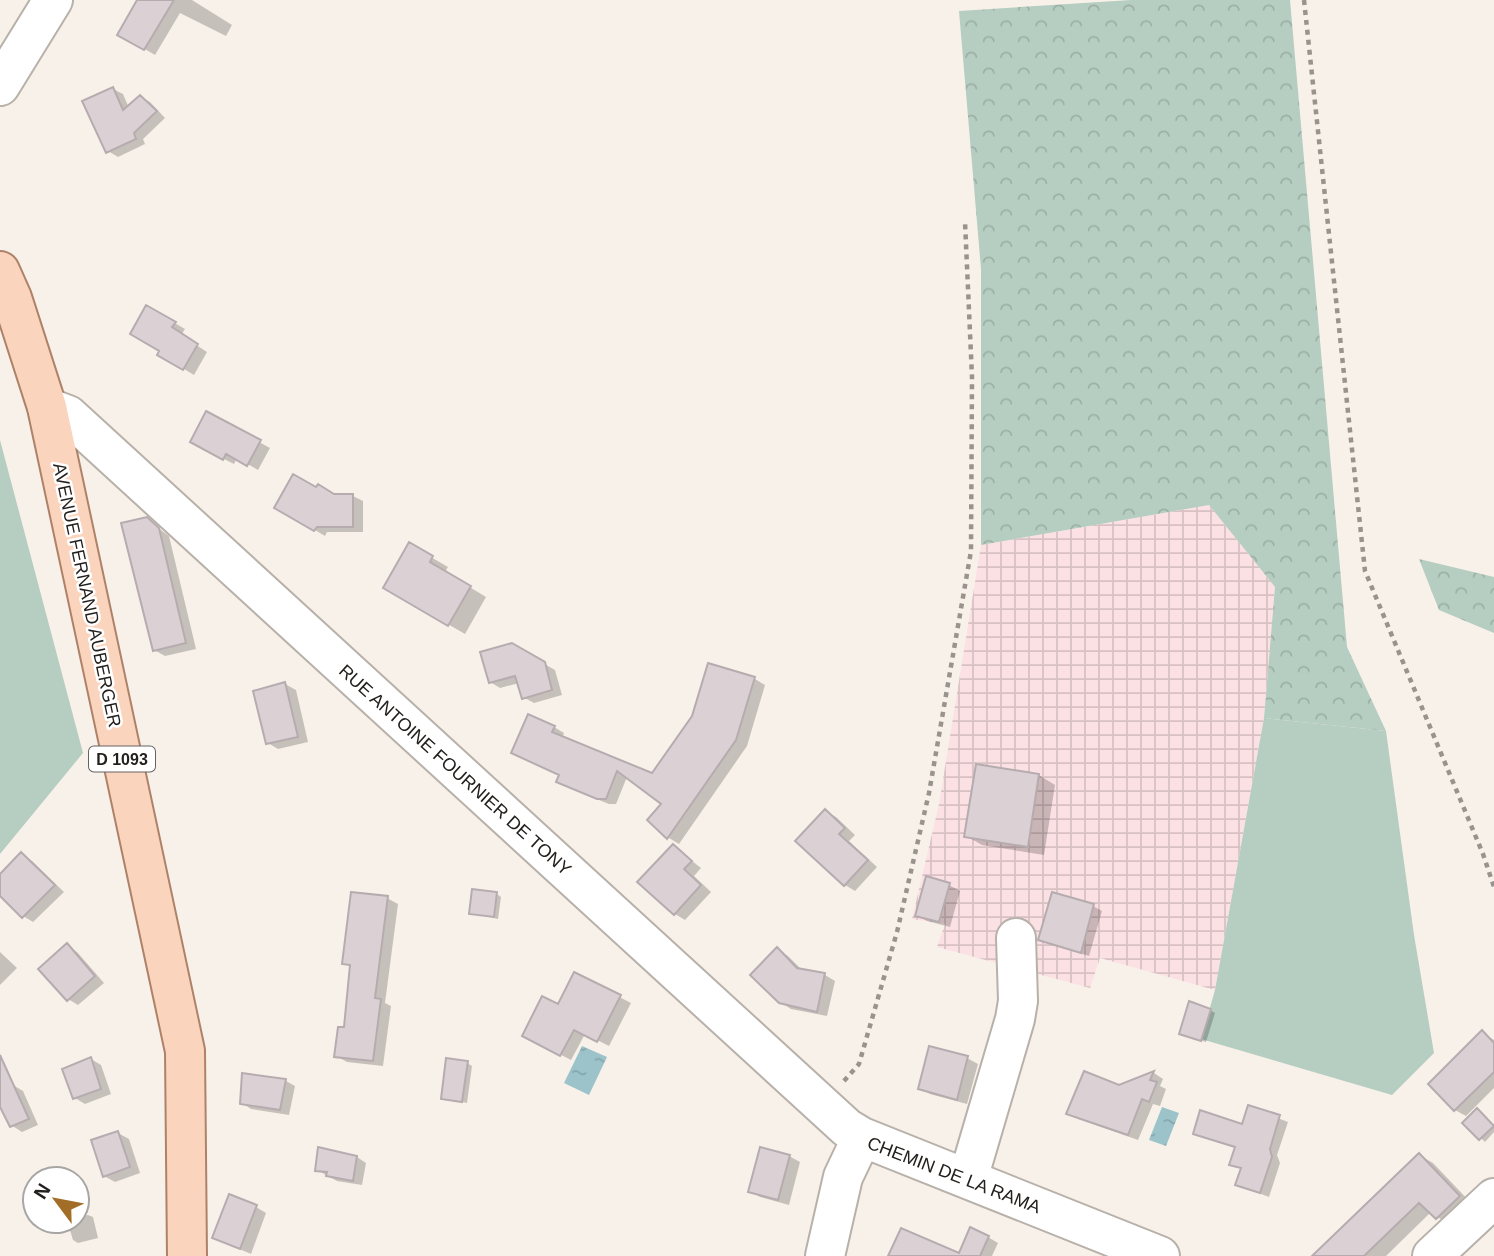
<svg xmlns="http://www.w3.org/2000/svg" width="1494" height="1256" font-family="Arial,sans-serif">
<defs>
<pattern id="industrial-grid" width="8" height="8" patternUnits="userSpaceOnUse" patternTransform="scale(1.75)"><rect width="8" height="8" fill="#fce1e4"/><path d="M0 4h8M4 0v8" fill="none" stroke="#d8c1c3"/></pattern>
<pattern id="forest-crowns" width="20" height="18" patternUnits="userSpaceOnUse" patternTransform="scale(1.75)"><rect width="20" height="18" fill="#b6cdc1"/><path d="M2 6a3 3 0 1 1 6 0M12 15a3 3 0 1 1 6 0" fill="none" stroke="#9cb0a5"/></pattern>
<pattern id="water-ripples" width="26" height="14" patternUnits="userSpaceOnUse" patternTransform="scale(1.75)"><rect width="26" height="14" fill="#9bc3c9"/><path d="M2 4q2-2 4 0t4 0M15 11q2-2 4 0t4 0" fill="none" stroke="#85a7ac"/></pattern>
</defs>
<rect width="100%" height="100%" fill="#f8f1e9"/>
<path fill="url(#industrial-grid)" d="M1209,505L1275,587L1264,718L1215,990L1100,958L1090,988L937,947L945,924L912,919L939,804L981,545Z"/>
<path fill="#b6cdc1" d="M0,440L83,753L0,854Z
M1264,718L1386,731L1414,935L1434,1053L1392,1095L1201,1039L1215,990Z"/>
<path fill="url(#forest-crowns)" d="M1131,0H1290L1347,647L1386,731L1264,718L1275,587L1209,505L981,545V269L959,11Z
M1419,559L1494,577V633L1439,610Z"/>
<path fill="url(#water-ripples)" d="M582,1046L607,1057L589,1095L564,1083Z
M1162,1107L1179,1113L1166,1146L1149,1140Z"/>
<path fill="#0003" d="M139,0H192L232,25L226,36L180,13L155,55L119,34Z
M113,89L123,94L129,108L140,97L150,102L165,118L143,139L145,144L118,157L108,151Z
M147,307L185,329L181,335L207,352L194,375L159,354L161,350Z
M207,414L270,448L258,470L237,458L234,464L202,448Z
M316,490L334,495L353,496L363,501V532H327L325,536L276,507Z
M146,519L169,536L196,649L165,656L154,650Z
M410,545L448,567L445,572L486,597L465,634L385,588Z
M511,645L555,670L562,695L534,703L523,697L519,683L500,688L490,682Z
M709,665L755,679L765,685L747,746L679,844L669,838L649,820L664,804L627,777L616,804H609L569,788L559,782L561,776L523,758L554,727L564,733L562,738L653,775L693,717Z
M285,684L296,690L308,742L278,749L268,743Z
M1039,775L1055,785L1044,855L982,845L966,836Z
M825,811L836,817L855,835L849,841L877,867L855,891L845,885L797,841Z
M673,846L701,868L694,876L711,892L685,920L675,914Z
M21,855L32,861L64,892L33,922L23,916L0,893V876Z
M949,885L960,891L950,927L927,921L917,915Z
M497,894L501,897L498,919L471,913Z
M387,898L398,904L385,1003L391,1006L383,1066L347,1062L336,1056L346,1029L351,967L344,963Z
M1093,906L1102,911L1089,956L1049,944L1040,940Z
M67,946L77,952L104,983L78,1005L68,999Z
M777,950L788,956L803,971L825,975L835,981L827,1016L791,1009L780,1002Z
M0,952L17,968L0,985Z
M575,974L631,1003L609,1046L585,1034L571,1060L534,1041L559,1006Z
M1210,1010L1215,1013L1206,1042L1185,1036Z
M1483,1033L1494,1040V1088L1466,1116L1455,1110L1430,1084Z
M967,1058L978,1064L967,1104L930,1094L920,1088Z
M91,1059L101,1065L111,1094L85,1104L75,1098Z
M467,1063L472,1066L467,1103L443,1098Z
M1154,1073L1163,1079L1160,1086L1166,1089L1160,1106L1153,1104L1138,1140L1078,1119L1069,1113L1119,1087Z
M244,1075L286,1081L295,1086L289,1115L251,1109L242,1103Z
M13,1085L23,1091L38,1125L22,1132L11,1125L0,1103V1090Z
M1249,1107L1288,1122L1277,1155L1280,1163L1269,1197L1237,1185L1242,1169L1231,1164L1236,1148L1195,1133L1243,1126Z
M1478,1110L1494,1126V1132L1485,1142L1465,1123Z
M118,1133L129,1139L140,1173L115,1182L104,1176Z
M1419,1155L1433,1163L1472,1204L1450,1226L1431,1212L1386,1256H1315Z
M789,1156L800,1162L789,1205L760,1197L750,1191Z
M357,1157L366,1163L362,1185L337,1181L317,1170Z
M256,1207L266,1213L251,1254L225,1243Z
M88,1215L93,1217L98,1238L78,1243L73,1240L67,1221H77V1217Z
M988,1237L998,1243L992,1256H890L960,1255Z"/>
<path fill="#dbd1d5" stroke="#b6acb0" stroke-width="2" d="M137,0H174L144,50L117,35Z
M113,87L123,110L140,95L157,111L134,133L136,139L106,153L82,101Z
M146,305L176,322L172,327L198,344L183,370L157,355L159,351L130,334Z
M206,411L261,440L247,466L226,454L223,460L190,442Z
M293,474L316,487L318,484L334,494H353V527H317L314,531L274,508Z
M147,517L159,528L186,643L153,651L121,523Z
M409,542L433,556L430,562L471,586L448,626L383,588Z
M512,643L545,662L552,690L522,699L515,676L489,683L480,652Z
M708,663L755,677L736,740L667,839L647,820L661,804L617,771L606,799H597L556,782L559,775L511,753L528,714L555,726L552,732L652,773L692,716Z
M285,682L298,737L266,744L253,691Z
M976,764L1039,774L1028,847L964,837Z
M825,809L845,828L839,834L868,860L844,886L795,841Z
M673,844L692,861L684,869L701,885L674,915L637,882Z
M21,852L55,885L22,918L0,896V874Z
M926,876L950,883L939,922L915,916Z
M472,889L497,892L494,917L469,914Z
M351,892L388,896L375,998L381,999L373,1061L334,1057L338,1027H344L350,965L342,964Z
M1052,892L1094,904L1081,953L1038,940Z
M67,943L95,976L67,1001L38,969Z
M777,947L797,968L825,973L817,1012L779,1003L750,975Z
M574,972L621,995L597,1042L574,1030L560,1056L522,1036L542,996L558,1004Z
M1189,1001L1211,1009L1201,1041L1179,1034Z
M1482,1030L1494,1043V1072L1454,1111L1428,1084Z
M929,1046L968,1056L957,1100L918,1089Z
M0,1055L29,1119L10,1127L0,1107Z
M91,1057L101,1089L73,1099L62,1069Z
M446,1058L468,1061L462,1102L441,1099Z
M1084,1071L1119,1085L1154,1071L1150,1080L1157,1082L1149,1102L1142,1099L1128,1135L1066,1114Z
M242,1073L286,1079L280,1110L240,1104Z
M1248,1105L1280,1115L1270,1149L1272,1157L1260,1193L1235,1185L1241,1168L1229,1165L1235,1147L1193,1134L1200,1110L1242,1124Z
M1477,1108L1494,1126L1479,1140L1462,1123Z
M118,1131L130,1167L103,1177L91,1140Z
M318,1147L357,1156L353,1181L326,1176L327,1172L315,1171Z
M760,1147L790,1155L778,1200L748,1192Z
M1419,1153L1460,1196L1436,1219L1419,1203L1364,1256H1312Z
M229,1194L257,1205L240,1249L212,1238Z
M970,1227L989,1236L980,1256H888L901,1228L959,1253Z"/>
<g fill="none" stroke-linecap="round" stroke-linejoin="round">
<g stroke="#b8b1aa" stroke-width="42">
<path id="minor" d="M0,86L53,0
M47,407L68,415L847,1128L862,1137L1160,1256
M968,1179L1015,1019L1018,1001L1016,938
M825,1256L843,1177L862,1137
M1432,1256L1494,1198"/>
</g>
<g stroke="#ae8269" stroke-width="42">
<path id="major" d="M0,271L12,298L47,407L185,1051L187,1256"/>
</g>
<path stroke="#98938d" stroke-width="4.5" stroke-dasharray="5 5" stroke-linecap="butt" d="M1304,0L1365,571L1483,854L1494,887
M844,1081L859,1064L897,932L929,793L971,551L972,377L965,222"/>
<use href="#minor" stroke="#fff" stroke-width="38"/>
<use href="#major" stroke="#fbd4be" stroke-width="38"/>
</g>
<g text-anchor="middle" stroke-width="5" stroke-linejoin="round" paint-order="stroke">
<rect fill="#fff" stroke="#656361" stroke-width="2" x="89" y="746.5" width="66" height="25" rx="5"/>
<g font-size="16" font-weight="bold" fill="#23201d">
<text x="122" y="765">D 1093</text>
</g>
<g font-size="18" fill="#23201d" stroke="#fff">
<text transform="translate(87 595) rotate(78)" y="6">AVENUE FERNAND AUBERGER</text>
<text transform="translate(455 770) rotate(42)" y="6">RUE ANTOINE FOURNIER DE TONY</text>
<text transform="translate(954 1175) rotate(21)" y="6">CHEMIN DE LA RAMA</text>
</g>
</g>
<g transform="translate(56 1200) rotate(302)"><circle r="33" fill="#ffffff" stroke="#a7a6a5" stroke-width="2"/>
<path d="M0-5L12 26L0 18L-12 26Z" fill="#a26d26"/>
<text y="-10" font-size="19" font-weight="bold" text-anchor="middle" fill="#23201d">N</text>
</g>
</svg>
